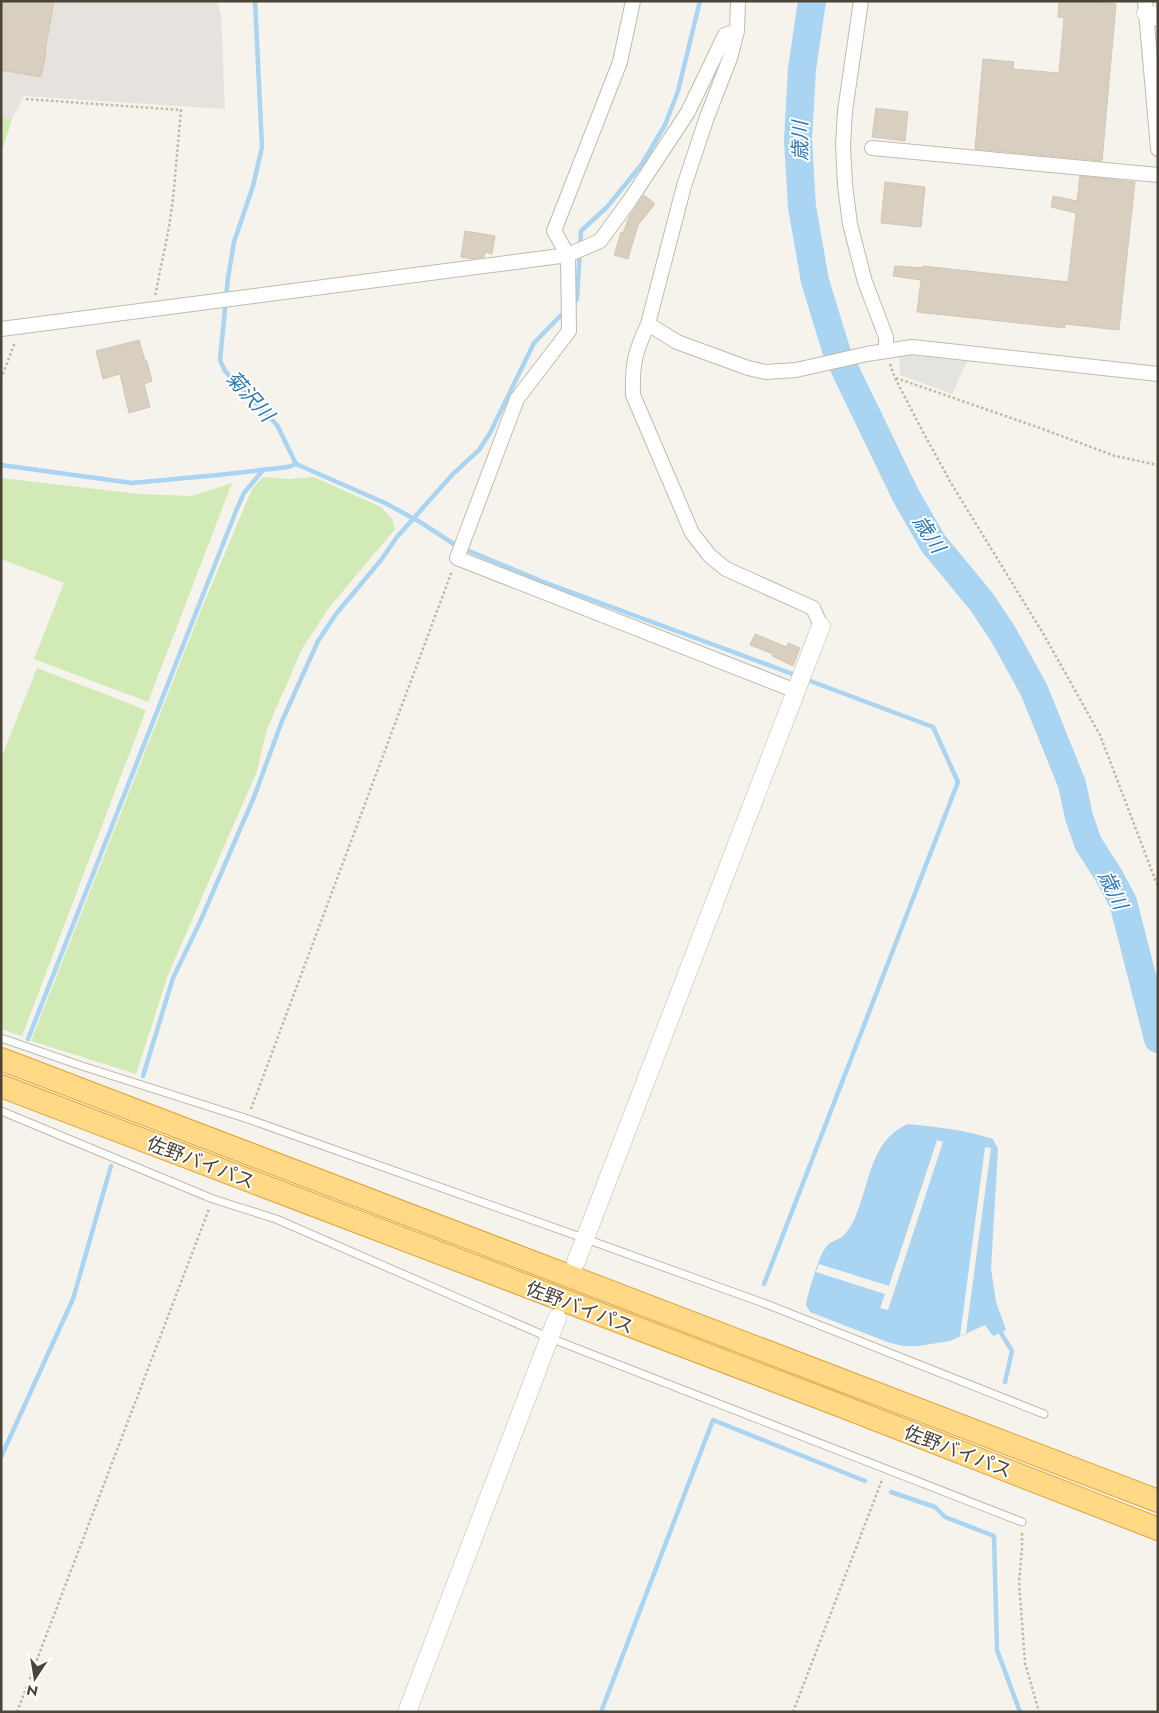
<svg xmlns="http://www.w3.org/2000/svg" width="1159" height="1713" font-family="Jost,'Noto Sans JP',sans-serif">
<rect width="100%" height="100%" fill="#f6f3ec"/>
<path fill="#e6e2dd" d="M1,1H217L221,14L225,109L24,96L12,119L1,117Z"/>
<path fill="#d2eab5" d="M1,117L12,119L1,154Z
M263,477L289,479L314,477L381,507L392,519L395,529L328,609L302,649L267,729L257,771L168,975L136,1074L31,1041L201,610L252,489Z
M1,478L139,494L192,496L232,483L148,702L34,659L64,583L1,559Z
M37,668L146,710L22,1036L1,1029V758Z"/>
<path fill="#e5e3e0" d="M899,354L967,361L952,394L900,375Z"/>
<path fill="#a9d4f2" d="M908,1124C937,1127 966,1130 993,1139L998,1149L991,1269L996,1302L1006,1330L993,1336L985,1325L950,1341L918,1346H904L890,1343L810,1312L806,1305C807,1295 820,1253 826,1247C829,1242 837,1240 842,1237C847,1233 852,1224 855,1218C870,1184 870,1140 908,1124Z"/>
<path fill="#f6f3ec" d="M937,1140L943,1142L888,1310L880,1308L885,1294L816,1272L819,1264L889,1286Z
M985,1147L991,1148L966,1333L960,1336Z"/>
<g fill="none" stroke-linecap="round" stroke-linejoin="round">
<path stroke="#a9d4f2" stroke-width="4.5" d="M572,305L577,299L581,231L607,207L642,164L665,125L678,91L700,1
M296,464L385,503L420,522L457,546L541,581L798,676
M1,465L132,483L218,475L288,467L296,464L277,425L225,371L220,360L228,278L234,242L253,186L262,147L255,1
M28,1039L236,511L244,493L264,469
M143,1076L173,978L200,922L254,797L282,721L318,641L336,614L381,560L397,537L452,475L479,450L490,433L534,343L566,310
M764,1284L958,782L933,727L805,679
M1001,1333L1012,1351L1005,1382
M1,1457L73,1299L111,1166
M891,1492L935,1507L945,1517L994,1536L997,1650L1020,1712
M601,1712L713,1420L865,1481"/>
<path stroke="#a9d4f2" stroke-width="28" d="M812,1L802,69L798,140L802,207L815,281L837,353L906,496L933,543L981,601L1003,634L1034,690L1072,784L1079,817L1088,843L1109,876L1123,902L1158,1039"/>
</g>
<path fill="#d8cfc1" stroke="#d3c7b4" d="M1,1H54L45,51L46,52L41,77L1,70Z
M1059,1H1090L1116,4L1102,161L975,149L983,59L1014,62L1013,69L1059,73L1064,18L1058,17Z
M876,108L908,112L905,141L872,137Z
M1080,176L1135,182L1119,330L1065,324V328L917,312L921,280L893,276L895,266L923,268V266L1068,282L1076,213L1051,207L1053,196L1077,201Z
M885,182L925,187L921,227L881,223Z
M644,195L655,204L638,225L628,259L614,255L621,232L623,233L629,217Z
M465,231L495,236L492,254L485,252L484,257L473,259L461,257Z
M139,340L145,361H147L152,381L144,384L150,407L129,413L120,374L103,379L96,351Z
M755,634L787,647L788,643L800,648L793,666L772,656L773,654L750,645Z"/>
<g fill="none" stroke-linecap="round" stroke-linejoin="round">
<g stroke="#c2bbae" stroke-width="9">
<path id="service" d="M1,1038L82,1066L248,1119L586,1239L766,1304L1044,1414
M1,1111L213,1199L276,1219L550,1338L1022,1522"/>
</g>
<g stroke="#c2bbae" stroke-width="16">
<path id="minor" d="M633,1L620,62L554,231L568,255L600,241L630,200L688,112L725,35L737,31
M738,1L737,31L730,58L707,117L684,186L648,324L677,342L748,368L766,372L796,370L867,354L912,347L1158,374
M861,1L845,111L843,145L845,185L850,224L865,282L886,337V351
M1145,1L1158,149
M872,148L1158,175
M648,324C635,352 632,364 633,395L692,533L710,556L726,569L813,608L821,626
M1,329L568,255L569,331L517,399L457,558L796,691"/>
</g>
<g stroke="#c2bbae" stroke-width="19">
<path id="tertiary" d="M1146,13L1158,17
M576,1262L821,626
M407,1712L557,1318"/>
</g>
<g stroke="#e0a43c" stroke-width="24">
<path id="trunk" d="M1,1059L1158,1501
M1,1086L836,1404L1158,1529"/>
</g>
<path stroke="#c4b79f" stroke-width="2.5" stroke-dasharray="2.5 2.5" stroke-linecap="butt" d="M26,99L181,110L173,199L169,227L155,296
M890,364L895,378L923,432L951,483L1044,635L1100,735L1158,887
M896,378L1040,428L1115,456L1158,465
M1,379L15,342
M251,1109L452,571
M1022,1533V1548L1019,1582L1025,1663L1039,1712
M17,1712L209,1209
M793,1712L882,1480"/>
<use href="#service" stroke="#fff" stroke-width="7"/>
<use href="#minor" stroke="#fff" stroke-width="14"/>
<use href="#tertiary" stroke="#fff" stroke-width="18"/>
<use href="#trunk" stroke="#ffd985" stroke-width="22"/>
</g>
<g text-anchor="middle" stroke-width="4" stroke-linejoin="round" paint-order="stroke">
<g font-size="19" fill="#4b4439" stroke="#fff">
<text transform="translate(201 1162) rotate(21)" y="7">佐野バイパス</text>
<text transform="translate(580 1307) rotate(21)" y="7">佐野バイパス</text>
<text transform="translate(958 1451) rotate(21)" y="7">佐野バイパス</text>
</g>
<g font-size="20" font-style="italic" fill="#2e7ab2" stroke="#fff">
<text transform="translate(800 141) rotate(-90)" y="7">歳川</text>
<text transform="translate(250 396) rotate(48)" y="7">菊沢川</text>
<text transform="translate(929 534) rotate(57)" y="7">歳川</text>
<text transform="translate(1113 890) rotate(64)" y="7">歳川</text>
</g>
</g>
<rect width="1159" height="1713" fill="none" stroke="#4b4439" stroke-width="5"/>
<g transform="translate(35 1678) rotate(192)" stroke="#ffffff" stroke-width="4" paint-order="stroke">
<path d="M0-4L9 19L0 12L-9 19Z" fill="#4b4439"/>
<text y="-8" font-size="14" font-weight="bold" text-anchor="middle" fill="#4b4439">N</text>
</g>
</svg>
